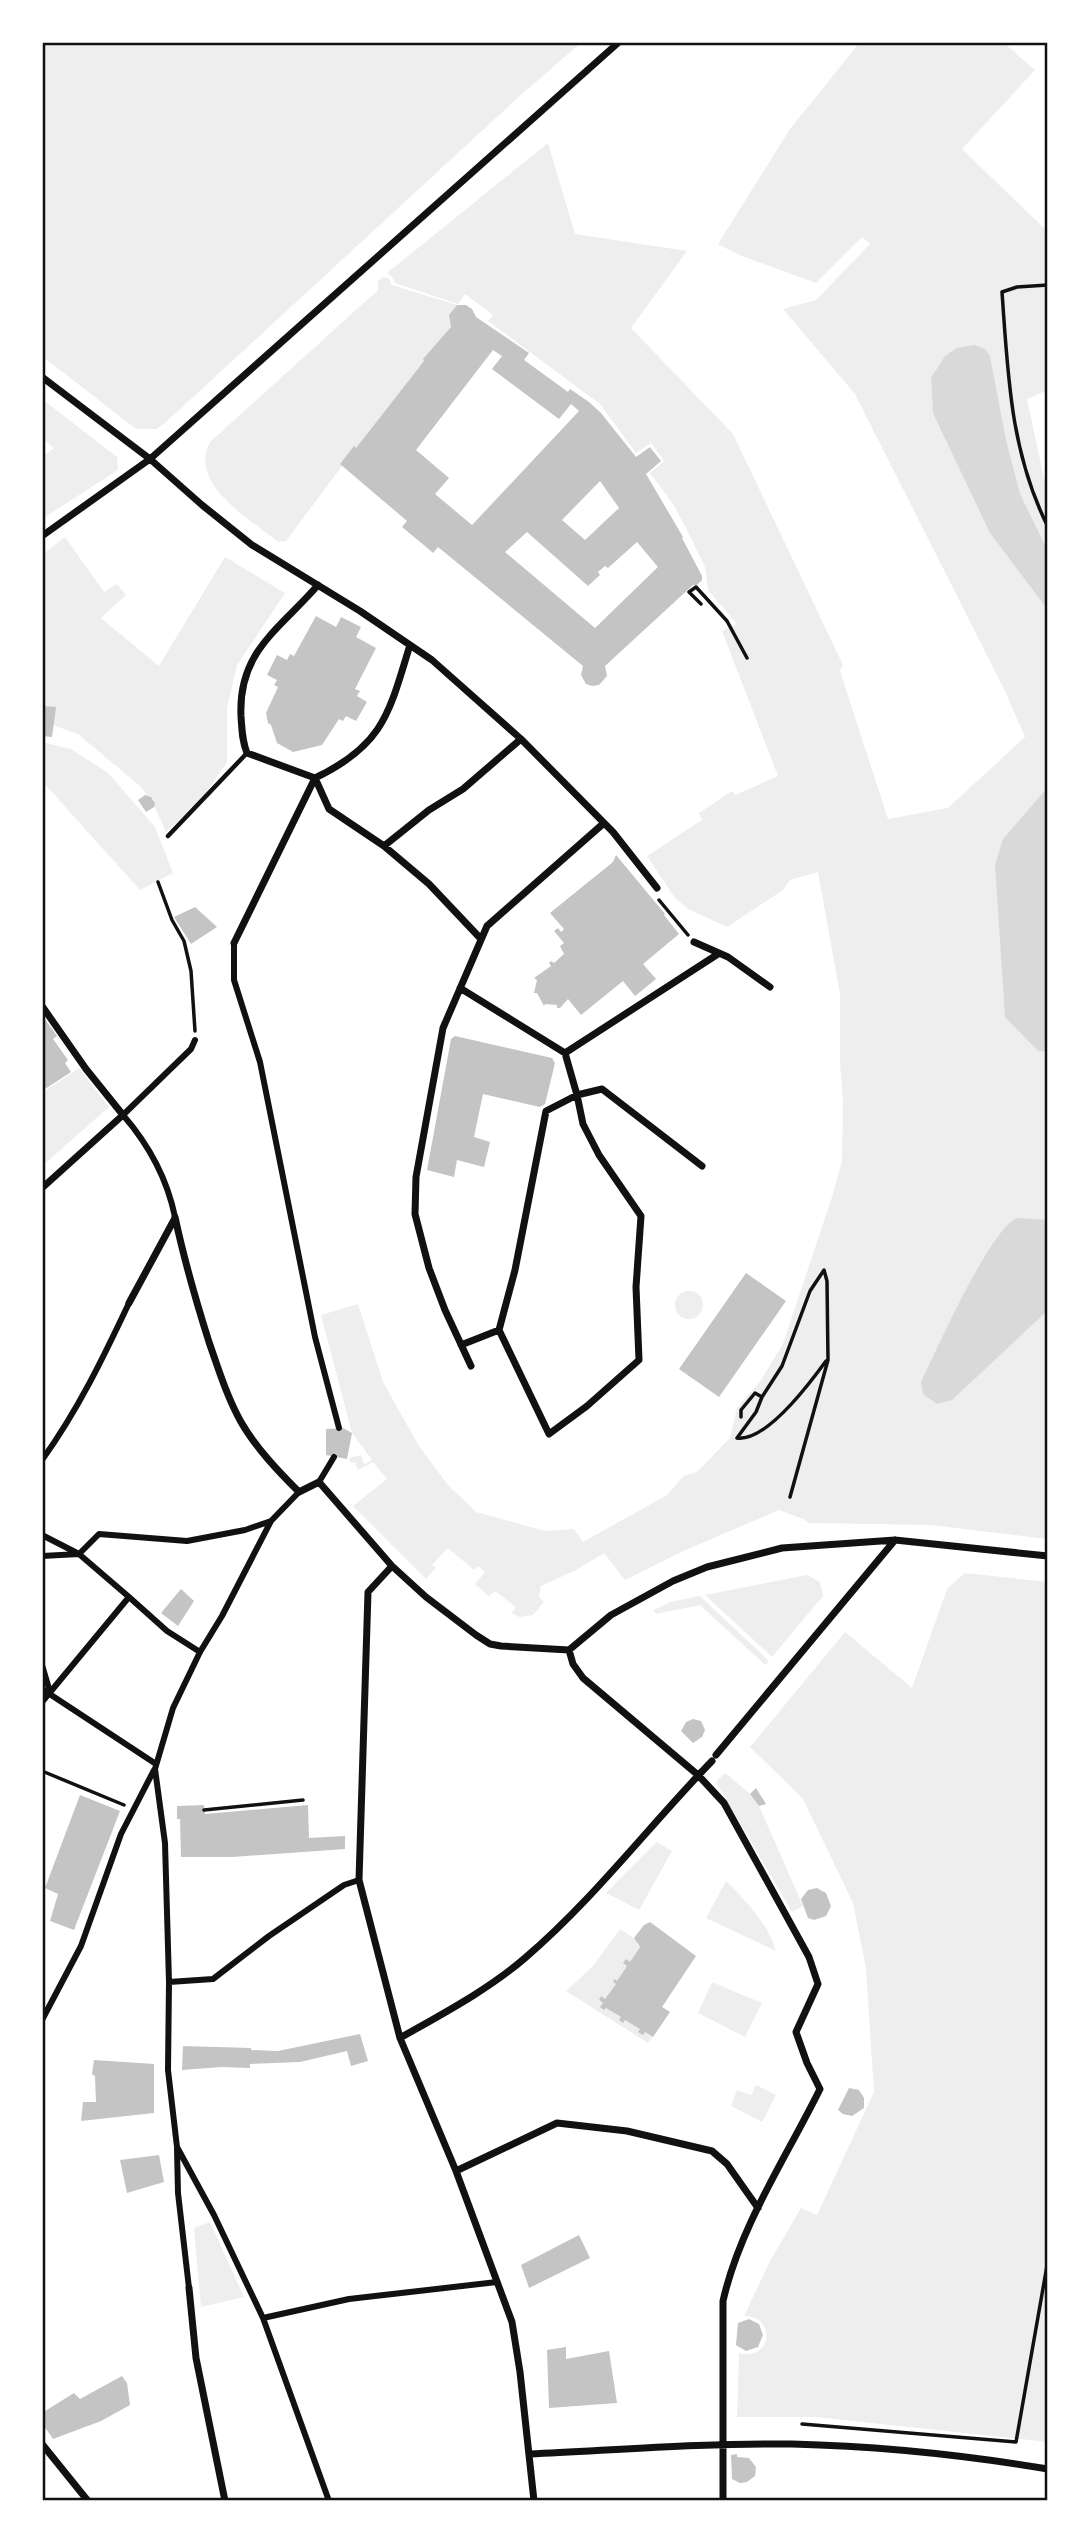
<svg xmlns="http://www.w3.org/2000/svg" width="1090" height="2543" font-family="'Public Sans',sans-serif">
<rect width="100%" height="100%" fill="#fff"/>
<path fill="#eee" d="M42,42H582L523,93L165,423L156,429H136L42,356Z
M860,42H1003L1035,70L962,149L1048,232V390L1027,399L1045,483H1048V1539L931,1525L809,1523L803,1519L779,1510L681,1552L625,1580L604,1553L576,1570L541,1586L539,1597L544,1602L533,1615L519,1617L512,1613L516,1607L495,1591L489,1596L475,1584L485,1572L478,1566L474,1570L448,1548L432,1565L436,1568L426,1579L353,1506L387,1479L373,1462L358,1470L355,1462L351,1463L349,1458L361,1455L364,1464L372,1460L352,1433L321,1315L358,1304L383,1382L419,1446L447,1484L476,1512L545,1531L574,1529L583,1542L667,1495L684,1476L697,1472L730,1438L737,1408L761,1380L783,1344L832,1197L842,1161L843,1100L840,1064V994L818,872L790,880L783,890L727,927L688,909L675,898L647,856L702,820L699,813L732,791L735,795L778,776L722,631L737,624L708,590L705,567L688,532L673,504L650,473L664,461L651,443L636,453L600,404L488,321L493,315L465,294L458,304L395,283L393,278L387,273L548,143L575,234L687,251L631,328L733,434L843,665L840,671L888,819L948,808L1025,737L1005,691L855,394L783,309L816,300L870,244L862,237L816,283L739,255L718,244L790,129Z
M383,277L389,278L392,285L457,305L449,315L451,327L424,359V361L356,448L354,447L340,464L342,466L286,541L278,542C251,519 188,485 210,442L378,290V281Z
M42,399L117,457L118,470L42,519V457L54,448L42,438Z
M65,537L104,592L117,584L126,595L101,618L159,666L225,557L285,593L237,665L227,708V762L201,800L166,832L154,806V800L147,795L141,787L78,734L53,725L55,708L42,706V555Z
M42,742L71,749L108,773L155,827L173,873L140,890L42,781Z
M79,1068L109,1107L42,1166V1093Z
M675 1305a14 14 0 1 1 28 0a14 14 0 1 1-28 0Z
M965,1573L1048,1582V2442L815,2417H737L739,2353C771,2362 778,2317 744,2316L770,2261L801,2208L817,2215L874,2092L866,1968L853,1903L803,1799L750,1747L845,1632L912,1688L947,1589Z
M807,1575L820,1582L823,1596L772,1657L705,1595Z
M700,1596L769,1661L765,1665L700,1605L656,1614L654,1610L670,1602Z
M725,1773L750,1794L759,1806L803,1906L792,1912L716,1782Z
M657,1842L672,1851L639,1910L606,1893Z
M726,1881C746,1901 768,1924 776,1951L706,1918Z
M620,1929L638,1941L636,1944L640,1947L617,1981L614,1980L613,1982L616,1984L605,1999L601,1996L599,2000L603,2003L601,2007L604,2010L606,2008L653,2037L648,2043L566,1991L593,1966Z
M712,1982L762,2003L745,2037L698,2013Z
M756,2085L776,2095L762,2122L731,2106L737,2090L751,2095Z
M210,2222L244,2297L201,2307L194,2228Z"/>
<path fill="#d9d9d9" d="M975,345L985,349L990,356L1006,440L1020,494L1048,551V610L990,533L933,413L931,378L945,356L957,348Z
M1048,787V1052L1038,1051L1005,1017L995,865L1003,839Z
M1017,1218L1048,1220V1310L952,1400L937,1404L923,1394L921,1382C936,1351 990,1229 1017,1218Z"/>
<path fill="#c4c4c4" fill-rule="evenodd" d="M457,305H466L472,309L476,317L529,353L524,360L568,392L570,389L589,402L601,413L636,457L650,447L661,461L646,474L683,537L682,538L702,576V580L697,585H693L605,666L607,676L599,685L592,686L586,684L581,675L583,666L438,547L433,553L425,546L402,527L407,521L340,464L354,446L356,448L424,361L423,359L451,327L449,315ZM493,350L502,356L492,369L559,419L571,404L579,411L472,525L435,494L449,478L416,450ZM600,481L619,508L585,540L562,520ZM527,532L588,586L600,575L598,572L605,566L608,568L637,542L658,567L595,628L505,552Z
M316,616L336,627L341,617L361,627L356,637L376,648L355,689L360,691L357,696L367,702L356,721L346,716L343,721L339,719L322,745L293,752L277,743L271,725L268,723L266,713L278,687L274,685L277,680L267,675L277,655L287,660L290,654L294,656Z
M42,706L56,707L52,737L42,736Z
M145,795L151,797L155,803L154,807L146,812L138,800Z
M616,855L665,914L664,915L679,934L643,964L656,979L635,996L623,981L581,1015L568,999L560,1008H557V1005L545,1004L544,1006L537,993H534L537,980L534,978L551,966L549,963L551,961L554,963L564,954L560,946L564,943L554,931L558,928L561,932L564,929L550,913L613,862Z
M195,907L217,927L191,944L174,917Z
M42,1015L57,1036L53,1039L68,1060L65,1063L71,1072L42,1091Z
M455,1036L552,1058L555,1063L545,1104L540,1107L483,1094L474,1137L490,1142L484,1167L457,1160L454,1177L427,1170L451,1039Z
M746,1273L786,1301L719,1397L679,1369Z
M343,1428L352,1433L347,1459L326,1455V1429Z
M181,1589L194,1601L178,1626L161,1613Z
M693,1719L701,1721L705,1730L702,1737L693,1743L681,1731L686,1722Z
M756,1788L766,1804L759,1806L750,1794Z
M80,1795L120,1811L74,1930L50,1921L58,1894L45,1888Z
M204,1805L205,1814L308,1805L309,1838L345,1836V1849L232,1857H181L180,1819H177V1806Z
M817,1888L826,1893L831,1906L826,1916L814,1920L808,1918L801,1899L808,1890Z
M650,1922L696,1956L662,2007L670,2012L653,2037L645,2032L643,2035L638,2032L640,2029L625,2020L623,2023L619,2020L621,2017L606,2008L604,2010L600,2007L603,2003L599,2000L601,1996L605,1999L616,1984L613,1982L614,1979L617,1981L627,1966L623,1963L626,1959L630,1962L640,1947L634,1938L644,1925Z
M360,2034L368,2061L351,2066L347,2051L300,2062L250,2064V2068L222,2067L182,2070L183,2046L251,2048V2050L278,2051Z
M94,2060L154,2064V2113L81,2121L83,2102H96L95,2076L92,2074Z
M849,2088L859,2090L864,2098V2108L852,2116L843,2114L838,2110Z
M159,2155L164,2182L127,2193L120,2160Z
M579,2235L590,2258L529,2288L521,2265Z
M749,2319L759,2324L763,2335L758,2347L746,2351L736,2345L738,2323Z
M566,2347V2359L609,2351L617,2403L549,2408L547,2350Z
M122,2376L127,2383L130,2405L101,2421L53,2439L42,2423V2413L74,2393L80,2399Z
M737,2454V2457L749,2458L756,2467L755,2476L747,2482L740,2483L732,2479L731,2455Z"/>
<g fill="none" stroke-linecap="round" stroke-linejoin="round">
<path stroke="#111" stroke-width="3.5" d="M1048,285L1017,287L1002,292C1008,374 1010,451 1048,527
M701,604L689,592L696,587L727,621L747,658
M158,882L172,920L184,941L191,971L195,1031
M659,900L688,935
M762,1397L756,1412L737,1438C766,1442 810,1383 826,1361
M741,1417V1410L755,1393L762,1397L782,1366L810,1291L824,1270L827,1281L828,1360L790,1497
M42,1771L124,1805
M204,1810L303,1800
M802,2424L1016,2442L1048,2260"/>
<path stroke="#111" stroke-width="4.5" d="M168,836L247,753"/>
<path stroke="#111" stroke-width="6" d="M234,943V980L260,1062L315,1337L339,1428
M175,1217C167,1178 149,1145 123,1115L191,1049L195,1040
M42,1460C78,1410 103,1358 129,1303
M319,1482L334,1457
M299,1492L271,1521L222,1616L200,1652L173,1708L155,1769L165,1843L169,1982L168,2070L177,2147L214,2215L263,2318L329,2501
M42,1535L79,1554L129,1597L42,1702
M42,1556L79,1554L99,1534L187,1541L245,1530L271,1521
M129,1597L167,1631L200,1652
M42,1665L50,1692
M42,1689L156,1764
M169,1982L213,1979L269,1936L344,1885L359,1880
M42,2020L81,1946L121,1834L154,1770
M177,2149L178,2193L189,2288
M263,2318L349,2299L497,2282"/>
<path stroke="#111" stroke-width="7" d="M42,377L150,459L202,505L252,545L360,611L432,660L521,739L613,832L657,888
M42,536L150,459L619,42
M318,585C280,629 238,651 241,716C242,730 242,741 247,753L315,778C384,745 389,713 410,645
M315,778L329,809L384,846L429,884L481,939
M384,846L429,810L463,789L521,739
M694,942L728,957L770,987
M234,943L315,778
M460,988L565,1053
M42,1006L86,1069L123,1115L42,1188
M565,1053L577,1095L583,1124L599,1155L641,1216L636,1287L639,1360L587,1406L549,1434L499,1330L515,1270L546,1111L577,1095L602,1089L702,1166
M565,1053L718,954
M175,1217C184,1259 196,1301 209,1342C218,1368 227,1397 241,1422C256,1448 278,1471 299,1492L319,1482L392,1566L426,1597L476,1635L490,1644L501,1646L569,1650L611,1615L673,1581L707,1567L782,1548L895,1540L1048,1556
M129,1303L175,1218
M461,1345L499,1330
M471,1366L445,1310L429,1268L415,1214L416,1177L443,1028L487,926L604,823
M392,1566L368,1592L359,1880L400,2038L456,2171L512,2322L520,2372L534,2501
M569,1650L573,1664L583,1678L698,1775L724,1803L809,1957L818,1984L796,2032L807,2063L820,2089C786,2158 740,2226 723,2301V2501
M716,1755L895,1540
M400,2038C442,2014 488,1990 525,1958C594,1899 649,1826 712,1761
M456,2171L557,2123L627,2131L712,2151L727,2164L758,2208
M189,2288L196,2358L225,2501
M42,2444L88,2501
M530,2454C617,2450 705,2443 792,2444C877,2446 964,2455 1048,2469"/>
</g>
<rect width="1090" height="2543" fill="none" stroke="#ffffff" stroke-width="88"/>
<rect x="44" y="44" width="1002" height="2455" fill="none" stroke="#111" stroke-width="2.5"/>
</svg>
